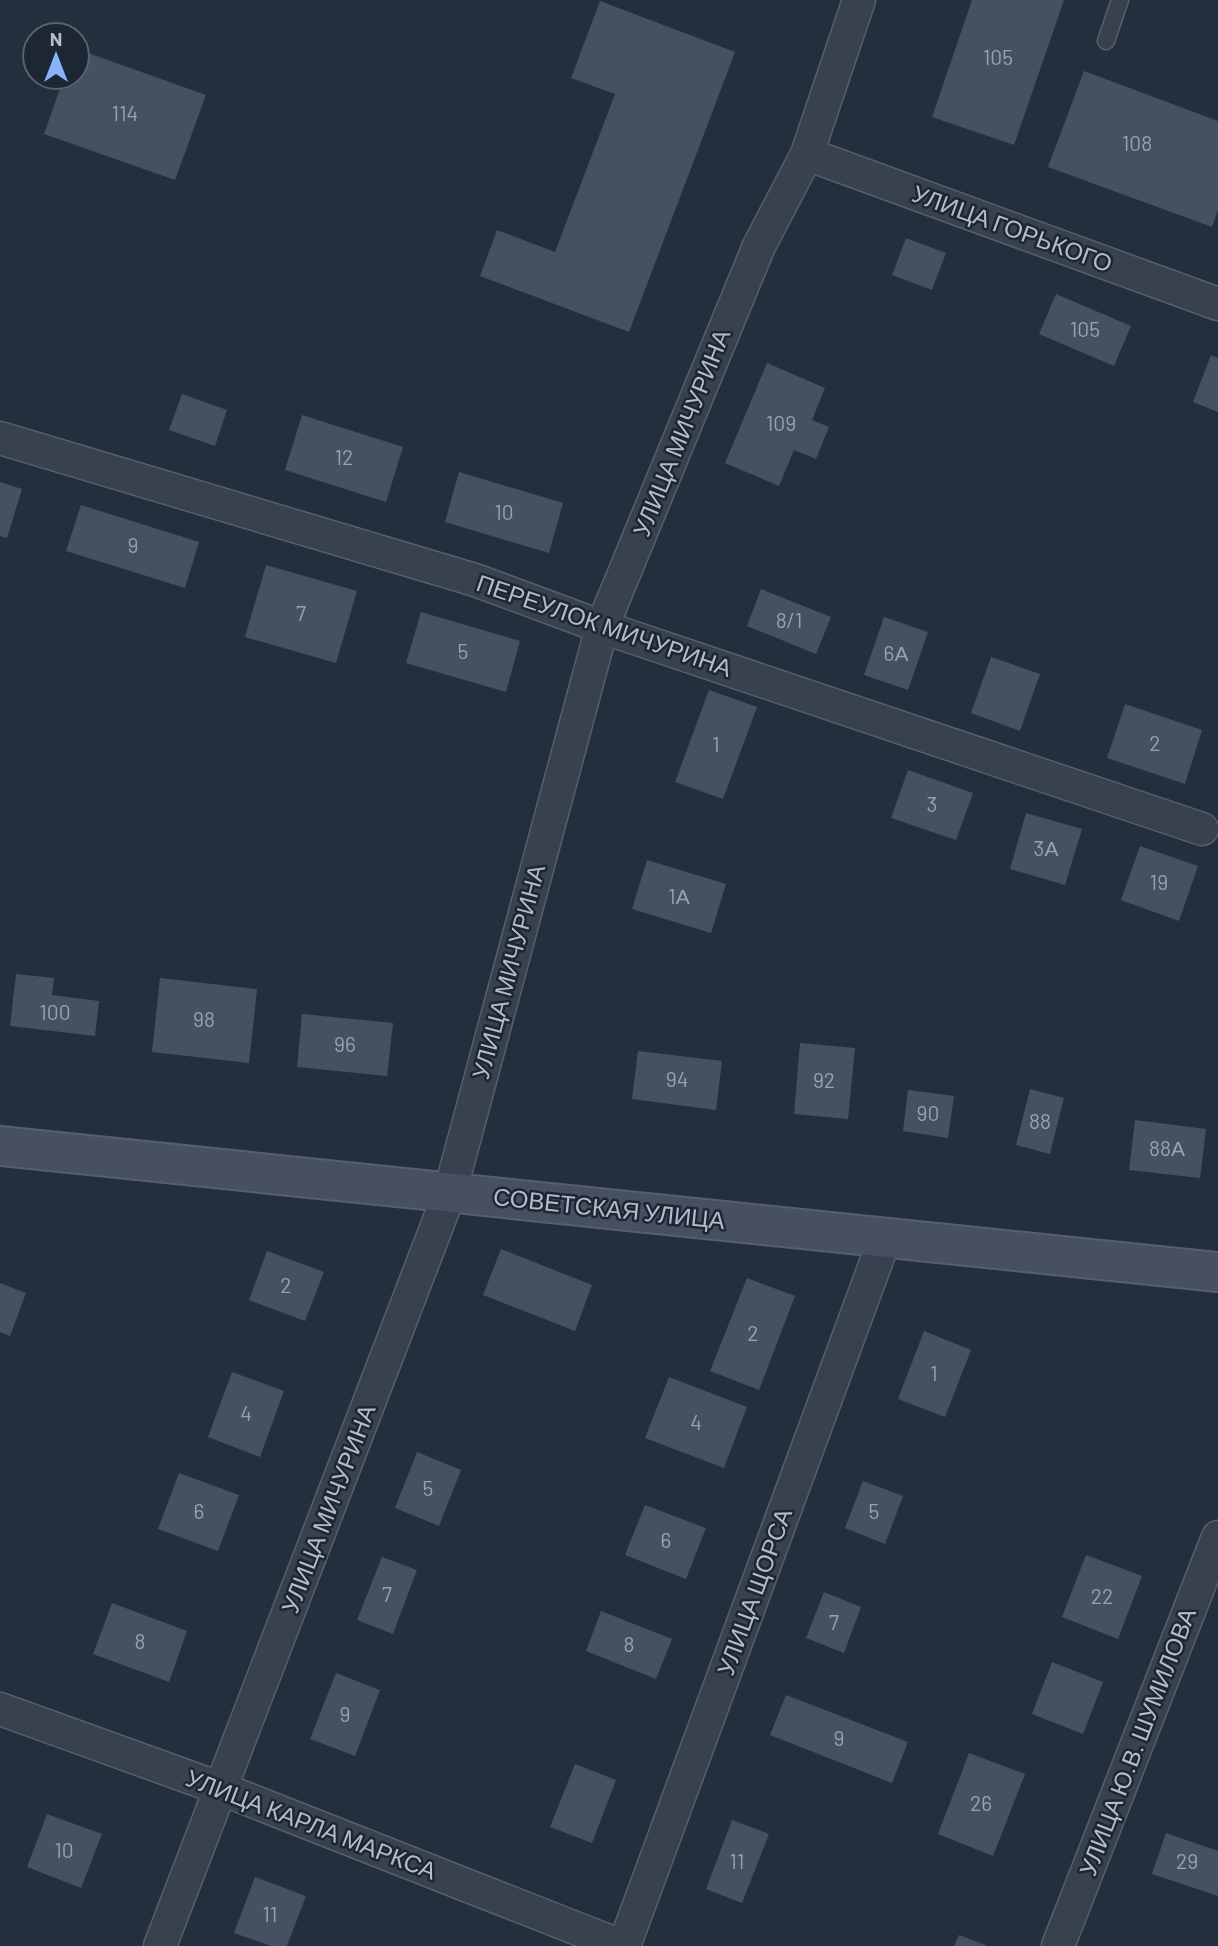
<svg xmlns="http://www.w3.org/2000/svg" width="1218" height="1946" font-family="Barlow,sans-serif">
<rect width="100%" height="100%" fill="#242f3e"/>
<path fill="#455162" d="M972,0H1064L1014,145L932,117Z
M600,1L735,52L629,332L480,276L497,230L555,252L615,94L571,78Z
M77,49L206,95L175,180L44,134L64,77H77Z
M1084,71L1218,121V210L1212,227L1048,167Z
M906,238L946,253L932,290L892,275Z
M1056,294L1131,326L1114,366L1039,334Z
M1211,355L1218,358V412L1193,402Z
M767,363L825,388L812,420L829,427L816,459L794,450L779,486L725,463Z
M182,394L227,410L215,446L169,430Z
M302,415L403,447L386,502L285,470Z
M459,472L563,503L549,553L445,522Z
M0,482L22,489L7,538L0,536Z
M81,505L199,542L185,588L66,551Z
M266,565L357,591L336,663L245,637Z
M761,589L831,617L816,654L747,626Z
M421,612L520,641L506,692L406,663Z
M884,617L928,632L908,690L864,675Z
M991,657L1040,674L1020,731L971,713Z
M709,690L757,707L723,799L675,782Z
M1125,704L1202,730L1185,784L1107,758Z
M908,770L973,793L956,840L891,818Z
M1026,813L1082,829L1065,885L1010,869Z
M1140,846L1198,866L1179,921L1121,900Z
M647,860L726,884L711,933L632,909Z
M16,974L54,978L52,995L99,1001L95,1036L10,1026Z
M160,978L257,989L249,1063L152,1052Z
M302,1014L393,1023L387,1076L297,1067Z
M800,1043L855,1048L848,1119L794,1114Z
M638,1051L722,1061L716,1110L632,1099Z
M1030,1089L1064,1098L1050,1154L1016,1145Z
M908,1090L954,1096L948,1138L903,1131Z
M1135,1120L1206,1129L1200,1178L1129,1170Z
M501,1249L592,1285L575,1331L483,1295Z
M267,1251L324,1272L305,1321L249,1300Z
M747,1278L795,1296L759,1390L710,1371Z
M0,1283L26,1293L10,1336L0,1332Z
M924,1331L971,1350L945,1417L898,1399Z
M232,1372L284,1391L260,1457L208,1437Z
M669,1377L747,1407L724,1468L645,1438Z
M417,1452L461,1470L439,1526L395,1508Z
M179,1473L239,1495L218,1551L158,1529Z
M863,1481L903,1496L885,1544L845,1528Z
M645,1505L706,1528L686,1579L625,1555Z
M1086,1555L1142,1576L1118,1639L1062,1617Z
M382,1557L417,1570L393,1634L357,1620Z
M824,1592L861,1607L844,1653L806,1638Z
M112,1603L187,1631L169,1682L93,1654Z
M601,1611L672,1639L656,1679L586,1651Z
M1052,1662L1103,1682L1083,1734L1032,1714Z
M336,1673L380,1690L355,1756L310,1739Z
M786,1695L908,1742L892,1783L770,1735Z
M969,1753L1025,1774L993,1856L938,1834Z
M575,1764L616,1780L592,1843L550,1827Z
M47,1814L102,1834L81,1888L27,1867Z
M732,1820L769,1834L742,1903L706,1889Z
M1166,1833L1218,1851V1896L1152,1874Z
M255,1877L306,1896L287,1946H271L234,1933Z
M959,1935L988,1946H954Z"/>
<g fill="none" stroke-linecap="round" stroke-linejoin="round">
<g stroke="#565f6c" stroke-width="19">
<path id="lane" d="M1106,41L1120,0"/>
</g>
<g stroke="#565f6c" stroke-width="35">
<path id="street" d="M807,154L1218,304
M0,438L475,580L602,627L1202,829
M0,1709L222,1789L621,1946
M160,1946L450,1192L602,627L759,246L807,154L859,0
M624,1946L885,1238
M1058,1946L1218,1537"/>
</g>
<g stroke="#565f6c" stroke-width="42">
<path id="secondary" d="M0,1146L1218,1272"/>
</g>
<use href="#lane" stroke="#38414e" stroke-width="16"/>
<use href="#street" stroke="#38414e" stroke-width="32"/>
<use href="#secondary" stroke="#465061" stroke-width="38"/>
</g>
<g text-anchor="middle" stroke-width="5" stroke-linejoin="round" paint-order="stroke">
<g font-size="21" fill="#98a1af">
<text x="998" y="65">105</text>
<text x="125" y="121">114</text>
<text x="1137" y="151">108</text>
<text x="1085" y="337">105</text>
<text x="781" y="431">109</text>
<text x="344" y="465">12</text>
<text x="504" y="520">10</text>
<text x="133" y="553">9</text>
<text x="301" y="621">7</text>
<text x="789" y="628">8/1</text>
<text x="463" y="659">5</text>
<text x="896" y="661">6А</text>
<text x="1155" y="751">2</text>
<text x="716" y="752">1</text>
<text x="932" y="812">3</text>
<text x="1046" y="856">3А</text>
<text x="1159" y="890">19</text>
<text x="679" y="904">1А</text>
<text x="55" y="1020">100</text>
<text x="204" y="1027">98</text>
<text x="345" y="1052">96</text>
<text x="677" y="1087">94</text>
<text x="824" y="1088">92</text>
<text x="928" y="1121">90</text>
<text x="1040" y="1129">88</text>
<text x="1167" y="1156">88А</text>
<text x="286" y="1293">2</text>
<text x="753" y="1341">2</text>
<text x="934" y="1381">1</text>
<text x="246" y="1421">4</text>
<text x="696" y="1430">4</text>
<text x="428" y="1496">5</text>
<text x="199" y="1519">6</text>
<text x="874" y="1519">5</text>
<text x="666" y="1548">6</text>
<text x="387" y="1602">7</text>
<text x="1102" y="1604">22</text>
<text x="834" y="1630">7</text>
<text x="140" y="1649">8</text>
<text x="629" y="1652">8</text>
<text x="345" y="1722">9</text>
<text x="839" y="1746">9</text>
<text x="981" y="1811">26</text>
<text x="64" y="1858">10</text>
<text x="737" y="1869">11</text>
<text x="1187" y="1869">29</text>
<text x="270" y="1922">11</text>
</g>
<g font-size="24" fill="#b4bcc9" stroke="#1d2633">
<text transform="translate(1012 229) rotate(20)" y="8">УЛИЦА ГОРЬКОГО</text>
<text transform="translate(682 433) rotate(-68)" y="8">УЛИЦА МИЧУРИНА</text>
<text transform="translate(604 626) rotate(19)" y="8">ПЕРЕУЛОК МИЧУРИНА</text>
<text transform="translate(509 972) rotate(-75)" y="8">УЛИЦА МИЧУРИНА</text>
<text transform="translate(609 1209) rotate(6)" y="8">СОВЕТСКАЯ УЛИЦА</text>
<text transform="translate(329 1509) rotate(-69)" y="8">УЛИЦА МИЧУРИНА</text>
<text transform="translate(755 1592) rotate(-70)" y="8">УЛИЦА ЩОРСА</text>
<text transform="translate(1138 1742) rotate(-69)" y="8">УЛИЦА Ю.В. ШУМИЛОВА</text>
<text transform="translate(311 1825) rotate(21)" y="8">УЛИЦА КАРЛА МАРКСА</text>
</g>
</g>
<g transform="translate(56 56)"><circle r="33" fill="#1d2633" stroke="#59626f" stroke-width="2"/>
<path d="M0-5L12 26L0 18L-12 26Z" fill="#8ab4f8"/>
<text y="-10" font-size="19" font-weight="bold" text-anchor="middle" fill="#b4bcc9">N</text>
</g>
</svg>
